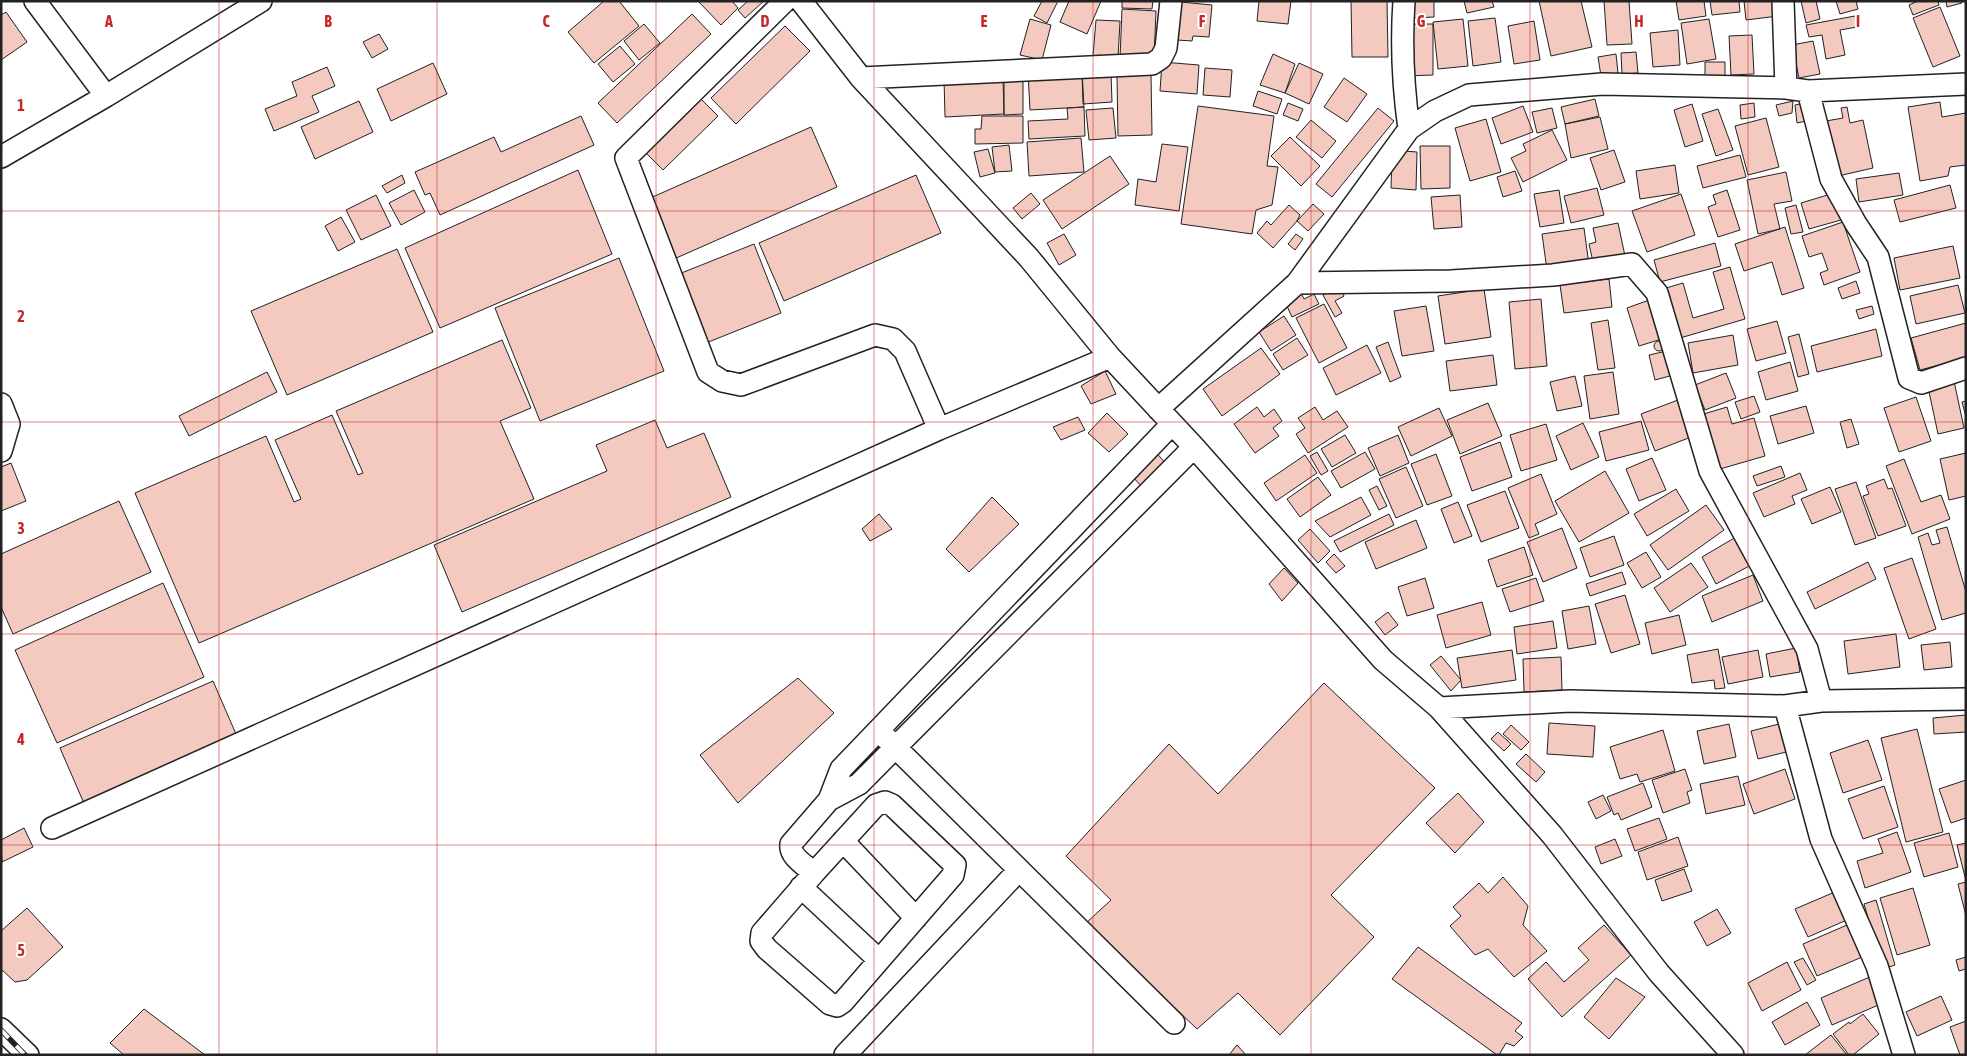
<svg xmlns="http://www.w3.org/2000/svg" width="1967" height="1056" font-family="'Asap Condensed',sans-serif">
<rect width="100%" height="100%" fill="#fff"/>
<path fill="#f3c9c0" stroke="#222" d="M604,1H619L639,26L594,63L568,32Z
M698,1H732L738,8L721,25Z
M748,1H764L745,18L738,10Z
M1042,1H1058L1047,23L1034,16Z
M1069,1H1101L1087,34L1060,22Z
M1122,1H1153L1152,9L1122,8Z
M1259,1H1291L1288,24L1257,21Z
M1351,1H1387L1388,57H1352Z
M1412,1H1434V17L1413,18Z
M1464,1H1492L1494,7L1467,13Z
M1539,1H1581L1592,47L1551,56Z
M1604,1H1629L1632,44L1607,45Z
M1676,1H1704L1706,16L1679,20Z
M1710,1H1739L1740,12L1712,15Z
M1744,1H1776L1778,16L1746,20Z
M1801,1H1816L1820,19L1806,23Z
M1836,1H1856L1858,9L1840,14Z
M1918,1H1938L1939,5L1913,15L1909,5Z
M1946,1H1961L1962,3L1947,7Z
M1181,2L1212,5L1209,37L1193,36L1192,41L1177,40Z
M1940,7L1960,56L1933,67L1913,18Z
M1122,9L1156,11L1154,59L1120,58Z
M6,12L27,42L1,60V15Z
M692,14L711,34L617,123L598,103Z
M1855,16L1857,27L1840,30L1845,55L1826,59L1822,35L1809,37L1806,25Z
M1495,18L1501,62L1473,66L1468,21Z
M1030,19L1051,25L1042,60L1020,55Z
M1463,19L1468,66L1438,69L1433,22Z
M1709,19L1716,59L1687,64L1681,23Z
M1096,20L1120,21L1118,58L1093,56Z
M1534,21L1540,60L1514,64L1508,26Z
M644,24L660,43L639,60L624,41Z
M1404,24H1433V75L1404,76Z
M785,26L810,51L736,124L711,98Z
M1678,30L1680,65L1653,67L1650,33Z
M379,34L388,49L372,58L363,42Z
M1752,35L1754,74L1731,75L1729,36Z
M1813,41L1820,74L1799,78L1792,45Z
M620,46L635,64L613,82L598,64Z
M1636,52L1638,73L1622,74L1621,53Z
M1273,54L1295,64L1285,93L1260,85Z
M1616,54L1618,73L1601,76L1598,57Z
M1162,62L1199,65L1197,94L1160,91Z
M1705,62H1725V76H1705Z
M433,63L447,94L391,121L377,89Z
M1299,63L1323,74L1309,104L1285,93Z
M327,67L335,86L312,96L319,112L274,131L265,109L297,96L292,82Z
M1205,68L1232,70L1230,97L1203,95Z
M1082,70L1084,107L1030,110L1028,73Z
M1111,73L1112,102L1083,104L1082,74Z
M1023,75V114L1004,115V76Z
M1151,75L1152,135L1118,136L1117,76Z
M1003,77L1004,114L945,117L944,79Z
M1344,78L1367,94L1347,122L1324,107Z
M1258,91L1282,99L1277,114L1253,106Z
M699,97L718,116L663,170L644,151Z
M1595,99L1599,116L1565,124L1561,107Z
M359,101L373,132L315,159L301,127Z
M1793,101L1792,113L1779,116L1776,105Z
M1940,102L1942,117L1966,113V165L1950,167L1948,176L1920,181L1908,107Z
M1288,103L1303,109L1298,121L1283,115Z
M1754,103L1755,117L1741,119L1740,105Z
M1804,103L1807,121L1797,123L1795,105Z
M1692,104L1703,141L1685,147L1674,110Z
M1198,106L1274,116L1267,166L1278,167L1272,205L1256,210L1252,234L1181,224Z
M1523,106L1533,132L1501,144L1492,118Z
M1084,107L1085,136L1029,139L1028,121L1068,119L1067,108Z
M1847,107L1850,123L1863,120L1873,168L1838,176L1826,121L1843,118L1841,108Z
M1113,108L1116,138L1089,140L1086,110Z
M1378,108L1394,121L1332,197L1316,184Z
M1552,108L1557,128L1537,133L1532,112Z
M1718,109L1733,150L1716,156L1702,114Z
M581,116L594,145L440,215L430,193L425,195L415,172L494,137L501,152Z
M982,116H1023V143L975,144V129H981Z
M1600,117L1608,149L1571,158L1565,124Z
M1766,118L1779,167L1748,175L1735,126Z
M1486,119L1501,172L1470,181L1455,128Z
M1311,120L1336,141L1322,158L1296,137Z
M811,127L837,187L674,259L648,199Z
M1552,130L1567,160L1523,182L1511,158L1526,151L1523,144Z
M1290,137L1320,166L1301,186L1271,156Z
M1081,138L1084,172L1029,176L1027,142Z
M1162,144L1188,147L1179,211L1135,205L1138,179L1156,182Z
M1009,145L1012,171L995,172L992,147Z
M1420,146H1450V188L1421,189Z
M988,149L995,173L980,177L974,152Z
M1614,150L1625,182L1601,190L1590,158Z
M1404,151L1417,152L1416,190L1391,188L1392,158L1401,159Z
M1740,155L1746,177L1703,188L1697,166Z
M1110,156L1129,184L1062,229L1043,200Z
M1675,165L1679,193L1640,199L1636,171Z
M578,170L612,254L440,328L405,248Z
M1515,171L1522,191L1503,197L1497,177Z
M1786,172L1792,201L1774,204L1780,229L1758,234L1747,180Z
M1899,173L1903,195L1859,202L1856,179Z
M402,175L405,183L387,193L382,186Z
M916,175L941,233L784,301L759,243Z
M1950,185L1956,208L1900,222L1894,200Z
M1597,188L1604,215L1571,223L1564,196Z
M414,190L425,212L401,225L389,203Z
M1559,190L1564,223L1540,227L1534,194Z
M1727,190L1740,230L1718,237L1708,207L1716,204L1713,195Z
M1031,193L1040,204L1022,219L1013,208Z
M1834,193L1841,220L1809,229L1801,203Z
M1681,194L1695,235L1647,252L1632,211Z
M376,195L391,226L361,240L346,210Z
M1460,195L1462,227L1434,229L1431,197Z
M1313,204L1324,214L1308,231L1297,221Z
M1289,205L1300,215L1297,221L1273,248L1257,233L1267,221L1271,225Z
M1796,205L1803,232L1791,234L1785,208Z
M341,217L355,242L338,251L325,226Z
M1843,222L1860,272L1824,285L1820,273L1828,270L1822,253L1809,257L1802,236Z
M1618,223L1625,256L1593,262L1589,244L1596,242L1593,228Z
M1785,227L1804,288L1782,295L1772,262L1744,271L1735,244Z
M1584,228L1589,265L1547,270L1542,234Z
M1064,234L1076,255L1059,265L1047,243Z
M1296,234L1303,239L1295,250L1288,244Z
M1715,243L1721,266L1660,282L1654,260Z
M754,244L781,313L706,343L679,274Z
M1953,246L1960,278L1900,290L1894,258Z
M397,249L433,332L287,395L251,311Z
M619,258L664,371L540,421L495,308Z
M1730,267L1745,319L1680,338L1666,288L1683,283L1693,318L1724,309L1713,272Z
M1609,279L1612,307L1564,313L1560,285Z
M1856,281L1860,293L1842,299L1838,288Z
M1958,285L1965,313L1916,324L1910,296Z
M1339,286L1344,296L1335,301L1342,313L1335,317L1323,295Z
M1484,289L1491,337L1445,344L1438,296Z
M1301,293L1304,299L1314,294L1319,304L1292,317L1285,302Z
M1541,299L1547,366L1515,369L1509,302Z
M1652,299L1665,338L1639,346L1627,308Z
M1324,304L1347,348L1319,363L1296,318Z
M1426,306L1434,351L1402,356L1394,311Z
M1872,306L1874,314L1859,319L1856,310Z
M1284,316L1296,335L1271,351L1259,332Z
M1608,320L1615,368L1598,370L1591,323Z
M1777,321L1786,353L1756,361L1747,329Z
M1966,323V358L1920,370L1911,338Z
M1876,329L1882,356L1817,372L1811,346Z
M1799,334L1809,374L1798,377L1788,337Z
M1733,335L1738,365L1693,373L1688,343Z
M1297,338L1308,355L1283,370L1273,354Z
M502,340L531,408L500,421L534,499L199,643L135,493L266,436L294,502L301,499L275,440L332,415L358,475L363,473L336,411Z
M1654 346a5 5 0 1 1 10 0a5 5 0 1 1-10 0Z
M1388,342L1401,377L1390,382L1376,347Z
M1367,345L1381,373L1336,395L1323,368Z
M1261,348L1280,374L1222,416L1203,389Z
M1671,350L1677,374L1655,380L1649,355Z
M1493,355L1497,385L1450,391L1446,361Z
M1790,362L1798,391L1766,400L1758,372Z
M1105,371L1116,394L1091,404L1081,386Z
M267,372L277,392L189,436L179,416Z
M1613,372L1619,414L1590,419L1584,376Z
M1726,373L1736,398L1705,410L1695,385Z
M1575,376L1582,406L1557,411L1550,382Z
M1954,381L1964,428L1938,434L1928,387Z
M1754,396L1760,412L1741,419L1735,402Z
M1916,397L1931,441L1899,452L1884,408Z
M1678,400L1691,437L1655,451L1641,414Z
M1966,401V417L1962,402Z
M1488,403L1502,436L1460,454L1447,420Z
M1806,406L1814,433L1778,444L1770,416Z
M1257,407L1264,417L1274,409L1282,421L1273,428L1279,436L1255,453L1234,424Z
M1315,407L1323,420L1337,411L1348,427L1308,453L1296,434L1305,428L1298,418Z
M1727,407L1732,424L1754,418L1765,456L1713,471L1697,416Z
M1439,408L1452,436L1411,456L1398,427Z
M1107,413L1128,434L1109,452L1088,433Z
M1078,417L1085,430L1061,440L1053,427Z
M1851,419L1859,444L1847,448L1840,422Z
M655,420L667,448L704,433L731,497L462,612L434,545L607,471L596,445Z
M1641,421L1649,450L1606,461L1599,432Z
M1583,423L1599,457L1571,470L1556,436Z
M1546,424L1557,460L1521,471L1510,435Z
M1345,435L1356,453L1332,467L1321,449Z
M1398,435L1409,463L1380,476L1368,448Z
M1500,442L1512,477L1472,491L1460,457Z
M1153,449L1168,466L1144,489L1131,475Z
M1317,452L1328,471L1321,475L1310,456Z
M1365,452L1375,469L1341,488L1331,471Z
M1966,453V496L1949,500L1940,459Z
M1436,454L1452,496L1427,505L1411,464Z
M1305,455L1317,473L1276,501L1264,483Z
M1652,458L1666,490L1639,501L1626,469Z
M1904,459L1921,502L1941,495L1950,519L1912,534L1886,466Z
M11,463L26,501L1,511V467Z
M1781,466L1785,477L1757,486L1753,476Z
M1406,467L1423,506L1396,518L1379,479Z
M1605,471L1629,513L1579,542L1555,501Z
M1800,473L1807,490L1792,496L1795,504L1764,517L1753,493Z
M1541,474L1557,514L1535,524L1539,534L1529,538L1508,488Z
M1318,477L1331,495L1300,517L1287,499Z
M1884,479L1888,489L1892,488L1906,526L1878,536L1863,496L1869,494L1866,486Z
M1856,482L1876,538L1855,545L1835,489Z
M1377,486L1387,506L1379,510L1369,490Z
M1830,487L1841,512L1812,524L1801,499Z
M1676,489L1689,511L1647,536L1634,514Z
M1505,491L1519,528L1481,542L1467,505Z
M992,497L1019,524L969,572L946,549Z
M1361,497L1371,515L1330,537L1315,521Z
M119,501L151,572L13,634L1,607V554Z
M1458,502L1472,536L1454,543L1441,509Z
M1706,505L1724,530L1668,570L1650,545Z
M879,514L892,529L870,541L862,529Z
M1389,514L1394,525L1340,552L1334,541Z
M1416,520L1427,548L1376,569L1365,542Z
M1947,527L1966,592V613L1942,620L1918,537L1928,533L1932,545L1940,543L1936,530Z
M1562,528L1577,568L1543,582L1527,542Z
M1310,529L1330,551L1318,563L1298,540Z
M1614,536L1624,565L1590,577L1580,548Z
M1736,537L1751,565L1716,584L1702,557Z
M1524,547L1533,575L1497,587L1488,560Z
M1646,552L1661,577L1642,588L1627,563Z
M1334,554L1345,566L1336,573L1326,562Z
M1912,558L1936,629L1909,639L1884,568Z
M1868,562L1876,579L1815,609L1807,592Z
M1691,563L1708,587L1670,612L1654,588Z
M1284,568L1298,583L1282,601L1269,584Z
M1622,572L1626,584L1590,596L1586,584Z
M1753,575L1763,601L1712,622L1702,596Z
M1425,578L1434,608L1407,616L1398,587Z
M1536,578L1544,601L1510,612L1502,589Z
M163,583L204,677L57,743L15,650Z
M1625,595L1640,644L1611,653L1595,604Z
M1482,602L1491,635L1446,648L1437,615Z
M1589,606L1596,644L1568,649L1562,611Z
M1388,612L1398,625L1385,635L1375,622Z
M1679,615L1686,645L1652,654L1645,623Z
M1553,621L1557,648L1517,654L1514,627Z
M1896,634L1900,667L1848,674L1844,641Z
M1950,642L1952,667L1924,670L1921,645Z
M1796,648L1800,672L1770,677L1766,654Z
M1718,649L1725,688L1715,689L1714,680L1692,683L1687,655Z
M1512,650L1516,680L1462,688L1457,658Z
M1758,650L1763,677L1728,684L1722,657Z
M1441,656L1461,680L1451,691L1430,665Z
M1561,657L1562,690L1524,692L1523,659Z
M798,678L834,713L738,803L700,755Z
M213,681L239,741L86,808L60,748Z
M1324,683L1435,788L1331,895L1374,937L1280,1035L1238,993L1197,1029L1086,923L1111,900L1066,856L1169,744L1218,794Z
M1966,715V732L1934,734L1933,718Z
M1549,723L1595,726L1593,757L1547,754Z
M1783,723L1790,751L1758,759L1751,731Z
M1729,724L1736,757L1704,764L1697,731Z
M1511,725L1529,742L1521,750L1503,734Z
M1917,729L1943,832L1906,842L1881,738Z
M1663,730L1675,771L1640,782L1637,774L1620,779L1610,747Z
M1498,732L1511,744L1504,751L1491,739Z
M1868,740L1882,780L1843,793L1830,753Z
M1526,754L1545,772L1536,782L1516,764Z
M1685,769L1692,790L1687,792L1690,803L1663,813L1652,780Z
M1785,769L1795,799L1754,814L1743,784Z
M1738,776L1745,805L1706,814L1700,784Z
M1966,780V818L1951,823L1939,789Z
M1643,783L1652,807L1621,820L1618,813L1614,815L1607,797Z
M1884,786L1898,827L1863,839L1848,799Z
M1458,793L1484,822L1455,853L1426,823Z
M1603,795L1611,811L1596,819L1588,802Z
M1659,818L1667,839L1635,851L1627,829Z
M24,828L33,847L2,862L1,840Z
M1897,832L1911,872L1865,888L1857,861L1883,853L1878,839Z
M1949,833L1958,867L1924,877L1914,843Z
M1678,837L1688,866L1647,880L1638,852Z
M1615,839L1622,856L1601,864L1595,847Z
M1966,843V877H1965L1957,845Z
M1684,869L1692,891L1662,901L1655,880Z
M1503,877L1528,906L1523,925L1547,951L1514,977L1488,949L1475,955L1450,926L1461,916L1453,907L1479,883L1488,893Z
M1966,882V916L1958,884Z
M1913,888L1930,945L1897,955L1880,898Z
M1837,891L1849,919L1808,937L1795,909Z
M1876,900L1895,965L1883,969L1864,904Z
M27,908L63,947L27,980L15,982L1,969V931Z
M1717,909L1731,933L1707,946L1694,922Z
M1854,922L1867,955L1817,976L1803,944Z
M1604,925L1631,955L1562,1017L1528,979L1546,962L1564,982L1589,960L1578,948Z
M1418,947L1522,1023L1515,1031L1523,1037L1514,1046L1506,1043L1499,1055H1497L1392,979Z
M1966,957V969L1959,971L1956,960Z
M1803,958L1816,980L1807,985L1794,962Z
M1787,962L1801,990L1762,1011L1748,983Z
M1872,976L1883,1003L1832,1025L1821,998Z
M1616,978L1645,997L1609,1039L1584,1017Z
M1941,996L1952,1020L1917,1036L1906,1012Z
M1807,1002L1820,1025L1785,1045L1772,1022Z
M144,1009L205,1055H124L110,1043Z
M1863,1014L1879,1034L1853,1055H1849L1833,1034L1849,1022L1850,1024Z
M1966,1021V1055H1960L1950,1027Z
M1831,1035L1847,1055H1805Z
M1237,1045L1246,1055H1229Z"/>
<g fill="none" stroke-linecap="round" stroke-linejoin="round">
<g stroke="#222" stroke-width="24">
<path id="minor" d="M35,1L106,96
M785,1L626,158L708,372L722,381L741,385L875,335L893,339L905,351L939,429
M801,1L861,78L1029,258L1110,357L1194,447L1383,660L1439,708L1552,835L1659,973L1733,1055
M1404,1C1401,44 1403,86 1409,129
M1783,1L1786,88
M861,78L1152,64L1161,58L1166,48L1171,1
M1808,91L1831,179L1856,224L1878,257L1909,378L1921,383L1966,368
M1,157L106,96L261,1
M1297,283L1451,281L1553,275L1632,264L1657,293L1710,471L1807,649L1821,701
M1,404L9,424L1,451
M1158,409L1297,283L1409,129L1435,111L1469,95L1602,84L1786,88L1808,91L1966,84
M1785,706L1821,839L1877,966L1904,1055
M1439,708L1570,701L1785,706L1821,701L1966,699
M886,738L1174,1023
M829,800L859,784L1194,447
M52,828L939,429L1110,357
M843,841L916,918
M814,873L876,805L885,802L892,805L955,865L953,875L843,1002L837,1006L830,1004L767,949L761,941L762,933L814,873C805,865 789,856 791,844L829,800L841,769L1172,424
M801,887L879,960
M1,1029L28,1055
M845,1055L1019,870"/>
</g>
<use href="#minor" stroke="#fff" stroke-width="21"/>
<g stroke="#222" stroke-width="5.5">
<path id="rail" d="M1,1030L25,1055"/>
</g>
<use href="#rail" stroke="#fff" stroke-width="4" stroke-dasharray="11" stroke-linecap="butt"/>
</g>
<path fill="none" stroke="#c62828" stroke-width="1" stroke-opacity="0.55" d="M219,1V1055M437,1V1055M656,1V1055M874,1V1055M1093,1V1055M1311,1V1055M1530,1V1055M1748,1V1055M1,211H1966M1,422H1966M1,634H1966M1,845H1966"/>
<g font-size="16" text-anchor="middle" font-weight="bold" fill="#c62828" stroke="#fff" stroke-width="4" stroke-linejoin="round" paint-order="stroke">
<text x="109" y="27">A</text>
<text x="328" y="27">B</text>
<text x="546" y="27">C</text>
<text x="765" y="27">D</text>
<text x="984" y="27">E</text>
<text x="1202" y="27">F</text>
<text x="1421" y="27">G</text>
<text x="1639" y="27">H</text>
<text x="1858" y="27">I</text>
<text x="21" y="111">1</text>
<text x="21" y="322">2</text>
<text x="21" y="534">3</text>
<text x="21" y="745">4</text>
<text x="21" y="956">5</text>
</g>
<rect width="1967" height="1056" fill="none" stroke="#222222" stroke-width="5"/>
</svg>
